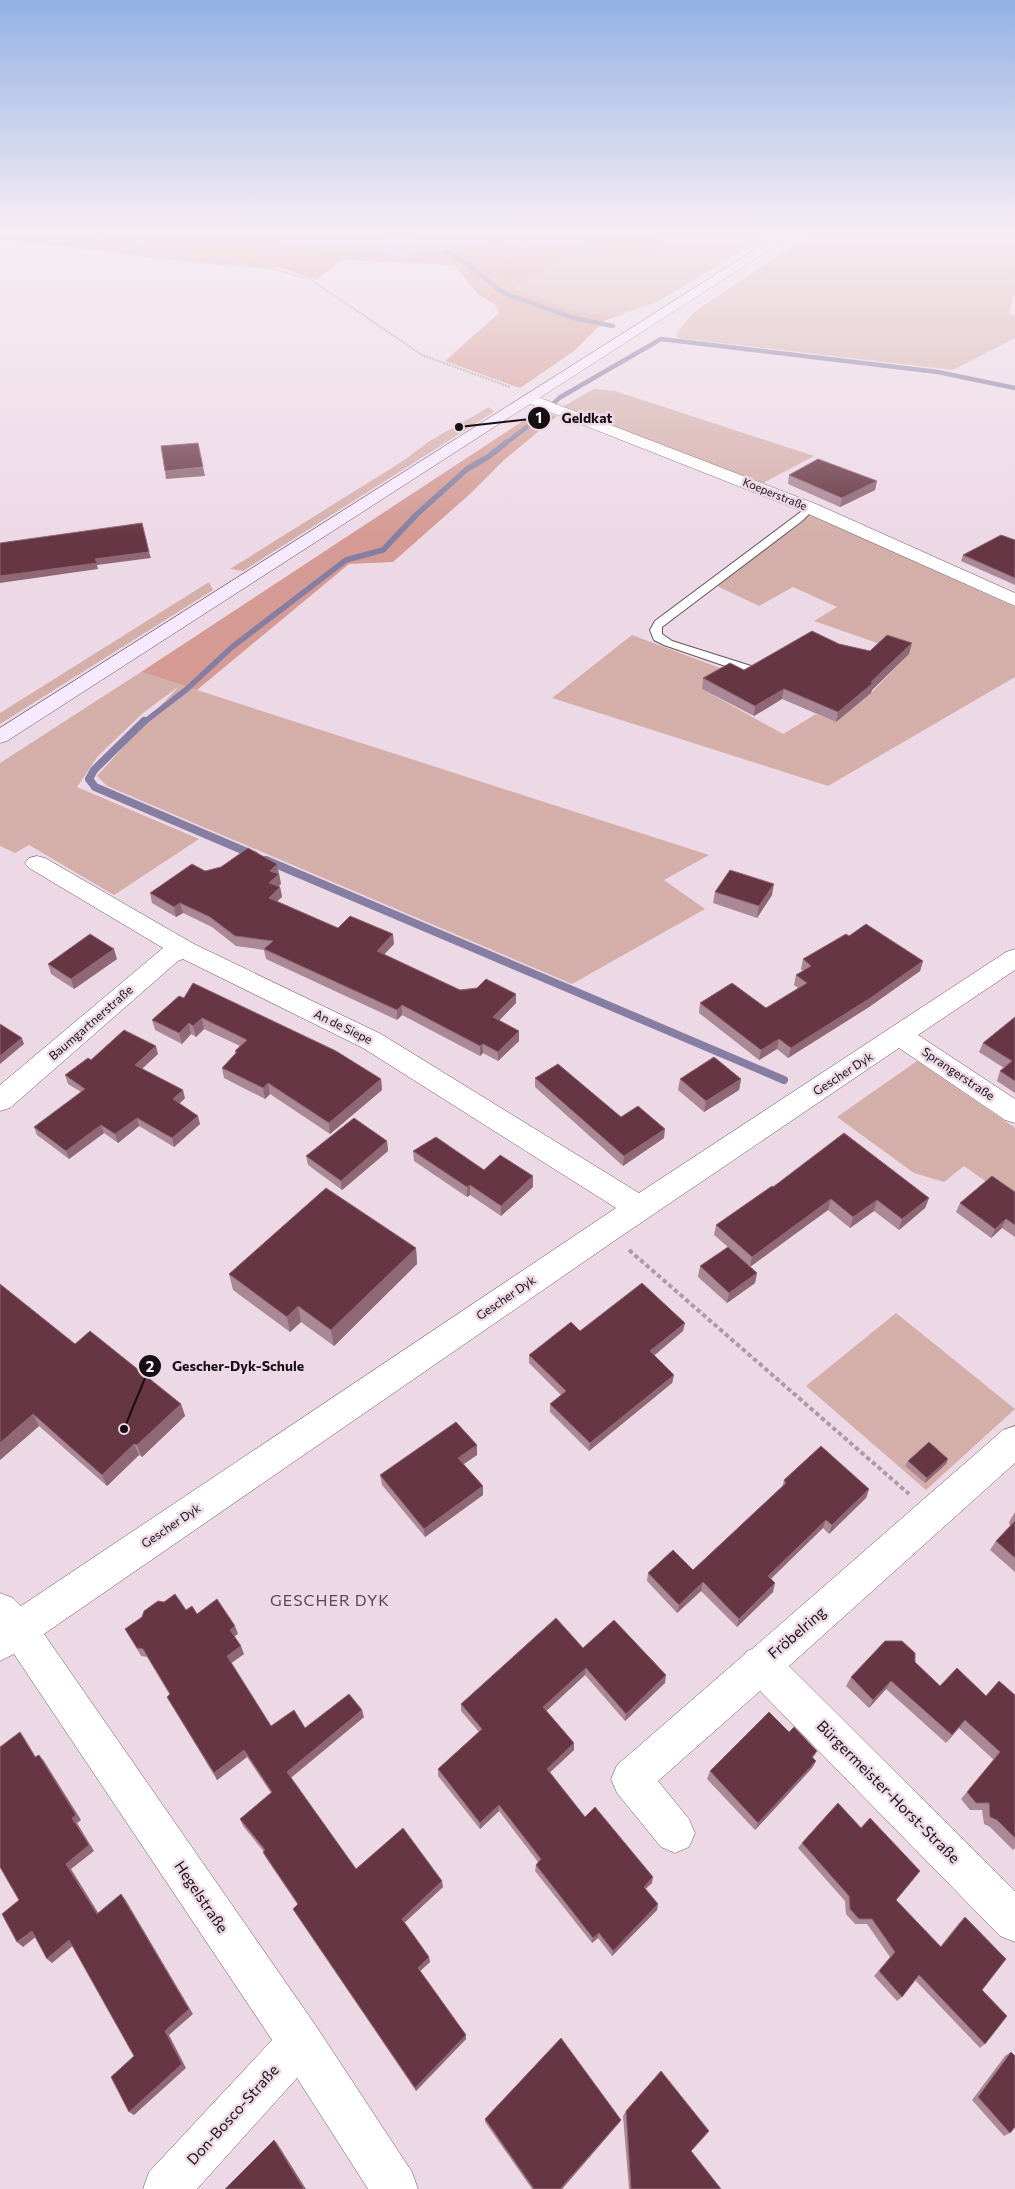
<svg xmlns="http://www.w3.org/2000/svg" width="1015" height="2189" font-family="Commissioner,sans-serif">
<rect width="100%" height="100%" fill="#edd9e6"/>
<path fill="#d4afaa" d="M100,230H104L111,236L135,241L233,239L353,245L386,249L430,248L436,251L389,253L325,246H273L208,241L127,244L96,237L95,234Z
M115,230H549L542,233L473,236L447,243L403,247L355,242L237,235H204L139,238L120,234Z
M624,230H776L659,301L620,315L583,313L514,289L513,287L576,252L594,249L624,259L667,245L631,230C592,257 544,247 500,245C483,245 466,248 449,249L445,248L504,241L536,245L560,244L610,237Z
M817,230H1015V296L1013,297L1009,314L1015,316V338L953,370L678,338L677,334L687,320L697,310Z
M594,389L615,391L814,456L763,483L562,407Z
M489,407L494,412L243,571L230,569L406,459L428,442Z
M810,514L1015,607V677L828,786L552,698L632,635L720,668L702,689L783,734L816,714L836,722L871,693L909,654L814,621L837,607L793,587L759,606L715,585Z
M209,582L213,590L0,724V713Z
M141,672L709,855L664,880L705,909L572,984L107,786L97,776L178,687L143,713L98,756L77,787L199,839L114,895L29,845L15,853L0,846V763Z
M917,1061L1015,1128V1202L964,1166L944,1182L914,1173L837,1117Z
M896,1313L1015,1409L926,1490L806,1386Z"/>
<path fill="#d49a93" d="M0,230H100L95,234L96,237L127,244L208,241L273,246H325L404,253L499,245L536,249L582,247L613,240L631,230L668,245L624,259L594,249L576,252L513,287L514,289L583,313L620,315L604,321L574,351L520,388L445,361L499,313L495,304L479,295L454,265L341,260L316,280L281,268L187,261L0,237Z
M549,230H591L600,235L598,239C570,245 540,239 512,237C496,235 480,238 464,238L493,234L542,233Z
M538,411L557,416L504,460L471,493L393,562L349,564L197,690L141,672Z"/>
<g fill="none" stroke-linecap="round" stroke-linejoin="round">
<path stroke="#857ea2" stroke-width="4.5" d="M437,245L468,264L499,290L511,296L574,318L613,326
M554,403L559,398L661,339L938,372L1015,388
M505,444L545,413"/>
<path stroke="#857ea2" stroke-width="5.5" d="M143,723L187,689L232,647L346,560L383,550L416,515L467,469L488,457L507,442"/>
<path stroke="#857ea2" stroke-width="8" d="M144,721L94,770L89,779L95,787L254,855
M266,860L784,1080"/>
<path fill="#b4addf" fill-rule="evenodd" d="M97,230H127L140,233L236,230L402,241L506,231L539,235L595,230H629L625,235L611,241L578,247L539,249L506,245L402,255L235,244L140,247L116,243L101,235Z"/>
<g stroke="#64535e" stroke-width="2">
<path id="service" d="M810,505L815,508L802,521L662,627V634L672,641L751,666L753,669L751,672H743L664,645L654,640L650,630L655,621Z"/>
</g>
<g stroke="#64535e" stroke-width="1">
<path id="minor" d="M530,394L816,504L1015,593V606L804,512L525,402L522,399L525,396Z
M37,856L45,858L194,944L381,1034L639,1193L1006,952L1015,949V970L918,1035L1015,1099V1123L1005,1120L899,1048L617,1239L44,1634L316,2026L412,2172L418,2189H368L297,2078L197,2189H143L149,2172L272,2040L14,1654L0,1661V1593L13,1598L21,1606L616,1208L363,1048L183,959L178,961L10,1108L0,1111V1085L163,948L29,868L25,863L29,858Z
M1015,1426V1463L789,1666L1015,1891V1942L1000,1936L760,1691L658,1781L689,1819L695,1833L689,1847L675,1853L661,1847L617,1793L611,1779L617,1765L745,1654L747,1651L752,1649L1003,1430Z"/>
</g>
<g stroke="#64535e" stroke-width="1">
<path id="secondary" d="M786,230H800L7,741L0,743V728Z"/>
</g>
<path stroke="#ab9ba5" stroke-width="2" stroke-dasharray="2 1" stroke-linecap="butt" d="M0,238L186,261L268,268L310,279L422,355L510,387"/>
<path stroke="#ab9ba5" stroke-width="4" stroke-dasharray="4.5 3" stroke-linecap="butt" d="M629,1250L909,1494"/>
<use href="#service" fill="#fff" fill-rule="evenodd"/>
<use href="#minor" fill="#fff" fill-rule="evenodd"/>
<use href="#secondary" fill="#f8eafe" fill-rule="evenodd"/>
</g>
<path fill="#aa8895" d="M789,475L877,481L875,490L840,507L788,484Z
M1015,540V585L961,561L963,555Z
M839,644L870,651L909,654L872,690L871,693L836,722L782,699L754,716L702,689L703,678L744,670Z
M205,871L279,874L281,884L278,886L280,887L282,897L277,901L338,928L394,944L384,954L460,990L516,994V1003L499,1020L519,1031V1041L498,1061L483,1053L480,1056L402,1015L397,1020L266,959L264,950L236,946L212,927L183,913L176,917L152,903L150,893Z
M715,892L772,895L757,918L713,903Z
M849,936L923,961L920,971L869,1007L788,1058L777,1049L759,1060L699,1013L700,1003L766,1008L798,988L794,985L796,975L803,971L801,969L803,959Z
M117,959L74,989L51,974L48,964Z
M179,996L381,1079L382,1090L330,1134L270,1094L265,1099L224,1078L222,1068L235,1054V1051L240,1046L204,1029L196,1037L191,1034L182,1044L155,1030L152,1020Z
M1015,1017V1093L997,1081L1000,1071L1004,1068L979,1052L983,1043Z
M158,1054L142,1069L185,1098L179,1104L200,1124L174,1147L139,1126L118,1143L104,1133L69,1159L37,1135L34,1127L81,1092L68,1084L65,1075L91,1060Z
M535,1078L621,1117L664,1138L623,1166L535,1087Z
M680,1079H741L739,1090L704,1112L678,1090Z
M387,1141L388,1151L342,1190L308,1165L306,1156Z
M413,1151L484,1170L533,1176V1187L501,1216L470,1195L467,1197L414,1161Z
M773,1187L929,1198L925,1208L899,1230L874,1211L850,1228L828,1210L750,1266L757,1273L755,1283L727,1303L698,1277L700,1266L728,1247L714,1235L716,1225Z
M1015,1192V1237L1002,1228L991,1238L956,1212L960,1203Z
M416,1248L417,1264L334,1346L301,1322L290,1332L233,1290L229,1274Z
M580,1331H683L654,1355L674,1375L672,1383L589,1451L550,1412V1404L561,1395L529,1363V1355Z
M75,1344L181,1404L185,1416L142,1457L139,1455L107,1486L39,1426L0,1460Z
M477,1445V1455L464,1464L483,1495L425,1537L382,1485L380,1475Z
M948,1459L946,1464L925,1483L905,1466L908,1461Z
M784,1480L869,1489L866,1498L829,1534L823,1528L771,1579L773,1592L737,1627L701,1591L677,1613L647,1581L648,1573L693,1570L782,1488Z
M1015,1512V1572L990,1550L996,1541L1010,1526L1009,1522Z
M186,1610L238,1634L234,1636L244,1654L231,1663L271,1726L305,1728L364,1717L291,1778L356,1869L443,1887L404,1923L429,1957L430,1962L420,1971L466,2035V2039L416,2091L296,1914L293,1909L298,1905L266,1858L263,1852H264L243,1826L240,1819L271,1793L247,1757L217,1780L171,1704L167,1697L170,1695L147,1657L141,1656L125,1629Z
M583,1648L665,1683L625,1721L585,1675L546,1711L574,1743V1750L550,1772L585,1817L652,1883L645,1889L658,1904L657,1910L612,1956L598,1938L592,1943L535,1871L536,1865L538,1862L499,1811L480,1829L438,1776V1769L479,1732L461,1711V1704Z
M915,1662L940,1686L986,1696L1015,1695V1848L1013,1850L990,1827L984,1824L982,1810H970L961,1799L994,1760L959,1728L946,1743L886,1689L869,1708L846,1686L851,1677Z
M789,1732L817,1751L813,1758L816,1761L812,1768L755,1830L707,1779L710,1771Z
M802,1843L896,1900L940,1947L959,1923L965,1917L982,1990L985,2044L980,2048L915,1980L902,1997L897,2001L874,1976L890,1957L867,1924H855L846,1914L845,1901L798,1848Z
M1011,2052L1010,2133L1004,2136L972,2100L1005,2056Z
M626,2111L691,2151L721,2189H629L623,2116Z
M485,2119L621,2120L619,2123L562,2189H532L485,2122Z"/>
<path fill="#8f6775" d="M203,467L205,476L166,479L165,471Z
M877,481L875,490L840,507L842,498Z
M149,552L151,558L97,565L98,569L0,583V576L95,559Z
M912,643L909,654L872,690L871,693L836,722L838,712L871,682Z
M784,689L782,699L754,716L755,706Z
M277,864L279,874L270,871Z
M279,874L281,884L271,892L269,883Z
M774,884L772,895L757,918L759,906Z
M280,887L282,897L270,907L269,898Z
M180,903L183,913L176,917L174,907Z
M393,934L394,944L378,961L377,951Z
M114,949L117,959L74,989L71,979Z
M923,961L920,971L869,1007L788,1058L791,1048Z
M516,994V1003L493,1027V1017Z
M402,1005V1015L397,1020V1010Z
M202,1018L204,1029L196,1037L193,1026Z
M189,1023L191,1034L182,1044L179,1033Z
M519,1031V1041L498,1061V1052Z
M22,1038L24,1044L0,1064V1056Z
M779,1039L777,1049L759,1060L761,1050Z
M483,1044V1053L480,1056V1046Z
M156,1046L158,1054L137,1073L135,1065Z
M381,1079L382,1090L330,1134L329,1123Z
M741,1079L739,1090L704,1112L706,1101Z
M268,1083L270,1094L265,1099L263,1088Z
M183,1090L185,1098L175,1108L173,1099Z
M198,1116L200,1124L174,1147L172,1138Z
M137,1118L139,1126L118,1143L115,1134Z
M101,1125L104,1133L69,1159L66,1151Z
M665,1129L664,1138L623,1166L624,1156Z
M387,1141L388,1151L342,1190L341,1181Z
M533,1176V1187L501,1216V1206Z
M470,1185V1195L467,1197V1187Z
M929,1198L925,1208L899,1230L902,1219Z
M831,1199L828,1210L750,1267L752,1257Z
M877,1200L874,1211L850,1228L853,1217Z
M1006,1219L1002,1228L991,1238L995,1229Z
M416,1248L417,1264L334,1346L331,1330Z
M757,1273L755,1283L727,1303L729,1293Z
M298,1306L301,1322L290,1332L287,1317Z
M685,1323L683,1331L649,1360L650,1351Z
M674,1375L672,1383L589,1451L590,1443Z
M181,1404L185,1416L142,1457L137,1445Z
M33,1414L39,1426L0,1460V1443Z
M134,1444L139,1455L107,1486L102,1475Z
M477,1445V1455L459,1467L458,1458Z
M948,1459L946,1464L925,1483L927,1478Z
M483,1486V1495L425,1537L424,1529Z
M869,1489L866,1498L829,1534L832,1525Z
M826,1520L823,1528L765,1584L768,1576Z
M703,1582L701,1591L677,1613L679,1605Z
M775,1583L773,1592L737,1627L739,1619Z
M235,1626L238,1634L233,1637L230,1630Z
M241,1646L244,1654L230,1664L227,1656Z
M586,1668L585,1675L543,1714V1707Z
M666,1675L665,1683L625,1721L626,1714Z
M891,1681L886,1689L869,1708L873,1700Z
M362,1710L364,1717L289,1779L287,1772Z
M965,1720L959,1728L946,1743L952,1735Z
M20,1732L25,1739L40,1764L35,1757Z
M574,1743V1750L547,1775V1769Z
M244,1750L247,1757L217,1780L214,1773Z
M39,1755L44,1761L81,1820L77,1823L94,1851L71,1869L102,1919L97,1914L66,1864Z
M816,1761L812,1768L755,1830L758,1823Z
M499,1805V1811L480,1829V1823Z
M653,1877L652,1883L642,1892L644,1887Z
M442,1881L443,1887L403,1924L402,1919Z
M121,1894L125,1899L193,2014L169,2035L186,2068L134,2115L129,2112L165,2031Z
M658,1904L657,1910L612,1956L613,1951Z
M32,1931L37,1936L23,1947L17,1942Z
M599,1933L598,1938L592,1943L593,1938Z
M69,1940L74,1945L52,1963L47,1959Z
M429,1957L430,1962L419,1972L418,1968Z
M466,2035V2039L416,2091L415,2088Z
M621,2120L619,2123L562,2189H560Z
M274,2140L277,2143L306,2189H304Z"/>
<path fill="#673644" stroke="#8f6775" d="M198,443L203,467L165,471L161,446Z
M818,459L877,481L842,498L789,475Z
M142,523L149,552L95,559L97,563L0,576V543Z
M1001,535L1015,540V578L963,555Z
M812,631L839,644L870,651L887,635L912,643L871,682L873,683L838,712L784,689L755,706L703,678L730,663L744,670Z
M248,848L277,864L270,871L279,874L269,883L280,887L269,898L338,928L350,916L393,934L377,951L460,990L477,988L486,979L516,994L493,1017L519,1031L498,1052L483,1044L480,1046L402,1005L397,1010L264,949L273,941L235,936L210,917L180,903L174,907L150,893L192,864L205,871L221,867Z
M730,870L774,884L759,906L715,892Z
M866,924L923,961L872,997L791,1048L779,1039L761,1050L700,1003L732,983L766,1008L807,983L796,975L811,966L803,959L846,934L849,936Z
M90,934L114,949L71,979L48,964Z
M193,983L336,1051L381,1079L329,1123L268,1083L263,1088L222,1068L237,1052L235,1051L247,1040L202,1018L193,1026L189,1023L179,1033L152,1020L179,996L184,998Z
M1015,1017V1081L1000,1071L1012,1061L983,1043Z
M0,1024L22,1038L0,1056Z
M124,1030L156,1046L135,1065L183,1090L173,1099L198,1116L172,1138L137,1118L115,1134L101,1125L66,1151L34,1127L85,1089L65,1075L88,1058L91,1060Z
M714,1057L741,1079L706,1101L680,1079Z
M558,1064L621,1117L638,1106L665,1129L624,1156L535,1078Z
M354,1118L387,1141L341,1181L306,1156Z
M844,1133L929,1198L902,1219L877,1200L853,1217L831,1199L752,1257L716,1225L772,1186L773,1187Z
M436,1137L484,1170L500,1155L533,1176L501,1206L470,1185L467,1187L413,1151Z
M992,1176L1015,1192V1225L1006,1219L995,1229L960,1203Z
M326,1188L416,1248L331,1330L298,1306L287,1317L229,1274Z
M728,1247L757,1273L729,1293L700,1266Z
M642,1283L685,1323L650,1351L674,1375L590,1443L550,1404L566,1391L529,1355L571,1322L580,1331Z
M0,1284L75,1344L90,1331L181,1404L137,1445L134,1444L102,1475L33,1414L0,1443Z
M456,1422L477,1445L458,1458L483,1486L424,1529L380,1475Z
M929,1442L948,1459L927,1478L908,1461Z
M821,1446L869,1489L832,1525L826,1520L768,1576L775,1583L739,1619L703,1582L679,1605L648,1573L673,1550L693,1570L786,1483L784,1480Z
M1015,1521V1558L996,1541Z
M175,1594L186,1610L192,1606L197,1614L217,1599L235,1626L230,1630L241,1646L227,1656L271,1726L294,1710L305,1728L349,1694L362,1710L287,1772L356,1869L403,1828L442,1881L402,1919L429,1957L418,1968L466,2035L415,2088L293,1909L298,1904L263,1852L265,1850L240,1819L272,1792L244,1750L214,1773L167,1697L170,1694L143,1649L137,1648L125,1629L142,1617L144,1611L158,1601L164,1602Z
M556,1618L583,1648L614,1620L666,1675L626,1714L586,1668L543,1707L574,1743L547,1769L585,1817L595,1807L653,1877L644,1887L658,1904L613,1951L599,1933L593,1938L536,1865L541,1859L499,1805L480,1823L438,1769L482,1729L461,1704Z
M885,1641H902L915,1653V1662L940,1686L957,1668L986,1696L999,1681L1015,1695V1838L997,1820L990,1817L989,1803H976L967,1792L1000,1752L965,1720L952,1735L891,1681L873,1700L851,1677Z
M769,1712L789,1732L794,1727L817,1751L812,1757L816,1761L758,1823L710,1771Z
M20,1732L35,1757L39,1755L76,1815L72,1818L89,1845L66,1864L97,1914L121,1894L189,2009L165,2031L182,2064L129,2112L111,2077L134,2056L69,1940L47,1959L32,1931L17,1942L2,1914L19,1900L0,1867V1747Z
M838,1803L861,1828L870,1818L920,1871L896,1900L941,1947L965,1917L1006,1959L982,1990L1007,2016L985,2044L919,1975L902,1997L879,1971L895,1952L872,1919H859L850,1909L849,1896L802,1843Z
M561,2038L621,2120L560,2189H534L485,2119Z
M1011,2052L1015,2056V2127L1010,2133L978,2097Z
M661,2071L709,2131L691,2151L721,2189H631L626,2111Z
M274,2140L304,2189H225Z"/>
<linearGradient id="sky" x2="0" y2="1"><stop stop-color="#93b1e4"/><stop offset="0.43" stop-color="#f7eef4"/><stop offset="1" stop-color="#f7eef4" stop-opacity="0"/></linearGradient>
<rect width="1015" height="536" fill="url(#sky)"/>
<g text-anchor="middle" stroke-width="5" stroke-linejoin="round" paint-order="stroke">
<g font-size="11" fill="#161014" stroke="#edd9e6">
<text transform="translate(775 494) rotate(22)" y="4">Koeperstraße</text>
</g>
<g font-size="12" fill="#161014" stroke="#edd9e6">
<text transform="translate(91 1023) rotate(-41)" y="4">Baumgartnerstraße</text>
<text transform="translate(343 1027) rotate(26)" y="4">An de Siepe</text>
<text transform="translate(843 1074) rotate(-33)" y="4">Gescher Dyk</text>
<text transform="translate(958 1074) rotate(34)" y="4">Sprangerstraße</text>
<text transform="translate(506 1298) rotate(-34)" y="4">Gescher Dyk</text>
<text transform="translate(171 1526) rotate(-34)" y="4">Gescher Dyk</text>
</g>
<g font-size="15" fill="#161014" stroke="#edd9e6">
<text transform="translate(797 1633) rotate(-41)" y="5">Fröbelring</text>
<text transform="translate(888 1792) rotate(45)" y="5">Bürgermeister-Horst-Straße</text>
<text transform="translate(201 1897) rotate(56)" y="5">Hegelstraße</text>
<text transform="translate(233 2115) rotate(-48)" y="5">Don-Bosco-Straße</text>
</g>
<g font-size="16" letter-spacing="1" fill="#594954" stroke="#edd9e6">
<text x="330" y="1606">GESCHER DYK</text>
</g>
</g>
<path fill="none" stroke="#161014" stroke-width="2" d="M459 427L539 418M124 1429L150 1366"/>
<g fill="#161014" stroke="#edd9e6" stroke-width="2">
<circle cx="459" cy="427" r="5"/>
<circle cx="124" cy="1429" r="5"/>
<circle cx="539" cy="418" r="12"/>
<circle cx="150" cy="1366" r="12"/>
</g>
<g font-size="15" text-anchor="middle" font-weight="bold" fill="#fff">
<text x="539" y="423">1</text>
<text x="150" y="1372">2</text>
</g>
<g font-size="14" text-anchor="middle" font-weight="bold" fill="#161014" stroke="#edd9e6" stroke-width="5" stroke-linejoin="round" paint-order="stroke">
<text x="587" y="423">Geldkat</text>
<text x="238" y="1371">Gescher-Dyk-Schule</text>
</g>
</svg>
